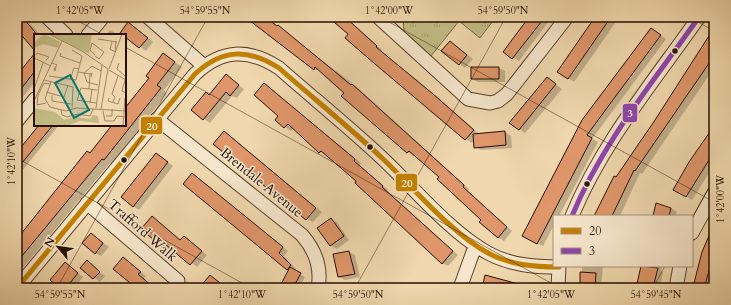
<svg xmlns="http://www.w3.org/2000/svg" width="731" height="305" font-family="Cardo,serif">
<defs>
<pattern id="grass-tufts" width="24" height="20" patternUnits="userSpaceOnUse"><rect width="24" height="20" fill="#c2bc84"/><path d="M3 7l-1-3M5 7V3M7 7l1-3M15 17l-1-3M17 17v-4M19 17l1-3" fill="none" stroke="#a7a070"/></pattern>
</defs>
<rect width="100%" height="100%" fill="#f0d7ad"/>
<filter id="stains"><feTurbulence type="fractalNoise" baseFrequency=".005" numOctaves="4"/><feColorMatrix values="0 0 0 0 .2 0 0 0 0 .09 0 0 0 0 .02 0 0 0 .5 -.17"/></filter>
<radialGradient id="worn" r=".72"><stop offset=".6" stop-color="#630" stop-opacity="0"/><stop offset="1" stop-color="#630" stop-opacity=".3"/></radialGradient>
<path fill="url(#grass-tufts)" stroke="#746642" d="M401,17H496L480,38L459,21L431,56L404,31L403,19Z"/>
<path fill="#0003" d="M17,17H24L40,35H35V49L17,28Z
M247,17H266L358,88L469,189L468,191L512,231L504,241L498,237L440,177L415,154L414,156L408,152L321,71L314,69Z
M329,17H345L382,50L381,51L440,99L479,134L505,132L511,136L512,148L481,150L475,147V139L472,143L466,139L346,37L349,34Z
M530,17H552L519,61L504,51Z
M599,17H623L620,21L618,19L574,82L559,71Z
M134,27L153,42L146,51L125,35Z
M110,30L115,33L118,35H106Z
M714,31V68L642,174L640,173L620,216H595L616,178L656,121Z
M657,33L666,39L592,139L598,142L559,216H554V225L543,246L523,236L583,121Z
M450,42L473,59L465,68L460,64Z
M164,54L182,67L164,90L167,93L112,164L110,163L17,275V239L113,125H125V110L150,78Z
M35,56V82L17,104V76Z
M499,68L505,71V82H478L472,79Z
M226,76L244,89L237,98L232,96L210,123L192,110L209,96Z
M547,78L562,89L525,133L510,122Z
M264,84L361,163L360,165L388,190L387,191L458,255L448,266L442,263L358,181L326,155L320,152L293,128L291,131L276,120L280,115Z
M40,125H59L17,177V151L22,148Z
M714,127V165L692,200L675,189Z
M230,136L322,212L313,222L307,219Z
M157,154L173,166L139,210L133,206Z
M193,174L288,251L284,256L296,269L294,271L305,277L299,288H281L290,270Z
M671,208L677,212L675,216H654Z
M152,217L181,240L184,237L190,241L207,255L197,267L171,247L169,250L163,246L142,229Z
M331,219L337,222L349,240L337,249L331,246L318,228Z
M714,228V265L708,288H693L703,253Z
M91,234L109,247L101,256L95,253Z
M349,252L355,255L360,277L345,280L339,277Z
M123,258L146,276L144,278L155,288H138Z
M87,262L105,276L100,282L82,268Z
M65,264L83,277L74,288H61Z
M582,266H603L601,288H581Z
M641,266H662L661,271L663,272L660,288L638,287Z
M486,277L532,288H483Z
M214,278L224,286L222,288H200Z
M339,286L348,288H338Z"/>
<path fill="#de966a" stroke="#270f00" d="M17,17H22L35,32V51L17,30Z
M245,17H265L277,26L278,25L351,85L352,84L464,185L463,187L507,227L498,238L479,222L481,220L437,179L439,177L409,151L407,153L341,96L344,93L315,67L314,70Z
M328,17H345L377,46L376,47L433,94L474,130L465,140L375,64L345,38L348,34Z
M529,17H545L512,59L503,52Z
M595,17H611L568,79L557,72Z
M128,22L148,38L139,48L120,33Z
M651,28L661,35L587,135L592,138L537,244L522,236L582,120Z
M714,28V56L635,171L634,170L612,216H594L614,176L616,177L655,120Z
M450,41L467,55L459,65L441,51Z
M35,53V71L17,94V75Z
M163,53L175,62L157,85L161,88L104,160L102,159L17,262V239L87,151L90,153L112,125H125V108L149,78L146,76Z
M471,67H499V79H471Z
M226,74L239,85L230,96L226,92L203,120L191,110L206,92L209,95Z
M547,77L556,84L519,130L509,123Z
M264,83L355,159L354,161L383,186L382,187L453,251L442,264L355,183L356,181L321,151L319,153L288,124L284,128L275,120L278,116L254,95Z
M39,125H53L17,169V150L21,145L22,146Z
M714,126V152L686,197L673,190L689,162Z
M224,131L316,208L306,220L213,144Z
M505,131L506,145L474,148L473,134Z
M156,153L168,162L133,207L121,197Z
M192,173L283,247L279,253L291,265L287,270L183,184Z
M656,203L671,208L669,216H653Z
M152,216L180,240L184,236L202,251L190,265L165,244L162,247L141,229Z
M331,218L344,236L330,246L317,228Z
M714,224V254L704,288L693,287L702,252Z
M91,233L103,243L95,254L82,243Z
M349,251L355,274L338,277L333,254Z
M123,257L141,272L138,274L154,288H136L113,269Z
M87,260L100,272L93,279L80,268Z
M65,262L78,273L66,288H59L50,280Z
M641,266L658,268L653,288H636Z
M290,267L301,273L293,288H279Z
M580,272L596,273L595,288H580Z
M210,275L220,283L216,288H199Z
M485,275L522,285V288H482Z"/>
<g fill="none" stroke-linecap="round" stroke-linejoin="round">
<g stroke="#59412b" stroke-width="15">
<path id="minor" d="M47,17L66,35
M148,17L204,66
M378,17L468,99L490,103L498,101L507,94L567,17
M88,35L103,17
M157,119L302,235C315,250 322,267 318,288
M17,121L35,99
M87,203L178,281
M572,216C602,143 654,81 699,17
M692,233L714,193
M17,288L195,74C222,49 248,48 279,68C313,98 349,127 382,158C413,187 451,233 488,253C510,265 534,267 559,267
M460,288L473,252L477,246
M558,288L559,266
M676,288L680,266"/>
</g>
<use href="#minor" stroke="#f5e5ca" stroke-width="13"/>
<g stroke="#f5e5ca" stroke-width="8">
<path id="bus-1" d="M17,288L195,74C222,49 248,48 279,68C313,98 349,127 382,158C413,187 451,233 488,253C510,265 534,267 559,267"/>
</g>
<g stroke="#f5e5ca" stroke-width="8">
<path id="bus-2" d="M572,216C602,143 654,81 699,17"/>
</g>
<use href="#bus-1" stroke="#c38000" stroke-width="5"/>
<use href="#bus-2" stroke="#8e44ad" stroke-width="5"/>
</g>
<path fill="none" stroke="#270f00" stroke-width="1" stroke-opacity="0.45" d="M71,17L103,35M380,17L714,202M689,17L714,31M125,47L560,288M17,158L251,288M692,218L714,178M57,288L208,17M355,288L506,17M653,288L665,266"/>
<g fill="#270f00" stroke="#f5e5ca" stroke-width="1.5">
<circle cx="675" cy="51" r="3.5"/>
<circle cx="370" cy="147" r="3.5"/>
<circle cx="124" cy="160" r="3.5"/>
<circle cx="587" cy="184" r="3.5"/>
</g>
<g text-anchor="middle" stroke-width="3" stroke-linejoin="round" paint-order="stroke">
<g font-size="14" fill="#270f00" stroke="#f5e5ca">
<text transform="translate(262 182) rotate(39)" y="5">Brendale Avenue</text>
<text transform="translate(143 230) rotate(41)" y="5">Trafford Walk</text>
</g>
</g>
<g transform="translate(34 34)">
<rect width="92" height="92" fill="#f0d7ad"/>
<path d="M16,0H58L55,20ZM59,81L64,82L65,89L46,87L33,92L34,89L28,86L43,83L56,85Z" fill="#c2bc84"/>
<path d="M10,0L26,8L24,14L9,10L0,14V9ZM0,74L21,78L34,89L33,92H0Z" fill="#c2bc84"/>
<path fill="none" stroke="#a08768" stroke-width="1" d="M15,0L48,17L74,35M64,5L83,8M78,8L76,15L81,18L82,7M27,19L26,22L46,29M2,21L3,19L15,23L12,26M61,22L65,25L70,18L58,9L56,16L61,21M0,24L17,32M18,29L23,31L20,35L21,37L22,33M85,29L83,35L91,42M75,35L88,0M75,36L92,46M44,38L56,40M15,42L42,46L48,22L38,16M10,46L39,53L38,74M36,46L40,34L45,35M91,46L88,57L92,59M17,48L11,65L16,73L32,77L42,74L92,77M64,51L53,48L50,39L58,32L67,37M0,55L9,29M55,55L56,40L58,39L57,43M12,58L30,63L34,51M18,61V67L37,70M75,64L74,67L84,70L86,64M0,67L28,7M79,68L81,63L78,60L84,42M12,69L3,71L4,61L10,49L16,50M56,69L58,55M62,69L43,66L47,54L63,56M62,74L68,31M67,75L74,35M27,76L28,81L33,83L44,80L56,82L59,75M69,77L71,87H80L83,82L92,83M72,82H78V75M89,92L91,64"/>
<path fill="#0f766e" fill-opacity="0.15" stroke="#0f766e" stroke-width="2" d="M36,41L55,76L40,84L21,49Z"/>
<rect width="92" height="92" fill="none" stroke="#270f00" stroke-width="2"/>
</g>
<g stroke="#f5e5ca" stroke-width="1.5">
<rect x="622" y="103" width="16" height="20" rx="4" fill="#8e44ad"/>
<rect x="140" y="116" width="23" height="19" rx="4" fill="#c38000"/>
<rect x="395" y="173" width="23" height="19" rx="4" fill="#c38000"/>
</g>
<g font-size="11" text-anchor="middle" font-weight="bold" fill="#fff">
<text x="630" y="117">3</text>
<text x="152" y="130">20</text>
<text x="407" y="187">20</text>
</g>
<rect width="731" height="305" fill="none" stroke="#f0d7ad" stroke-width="44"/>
<rect x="553" y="215" width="140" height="52" fill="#f5e5ca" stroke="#a38f79"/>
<rect x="561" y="228" width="20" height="6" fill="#c38000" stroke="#a38f79"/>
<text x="589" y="235" font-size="12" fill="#270f00">20</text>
<rect x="561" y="248" width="20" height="6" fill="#8e44ad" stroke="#a38f79"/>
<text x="589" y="255" font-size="12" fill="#270f00">3</text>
<g transform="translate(58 247) rotate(299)" stroke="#f5e5ca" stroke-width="3" paint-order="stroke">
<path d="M0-3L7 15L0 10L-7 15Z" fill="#270f00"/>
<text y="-6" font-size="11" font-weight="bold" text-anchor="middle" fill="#270f00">N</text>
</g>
<rect x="22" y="22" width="687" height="261" fill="none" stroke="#270f00" stroke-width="1.5"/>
<g font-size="10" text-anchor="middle" fill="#270f00">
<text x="80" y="14">1°42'05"W</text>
<text x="205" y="14">54°59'55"N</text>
<text x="389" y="14">1°42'00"W</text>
<text x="503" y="14">54°59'50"N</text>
<text transform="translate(11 161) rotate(-90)" y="4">1°42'10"W</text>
<text transform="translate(720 199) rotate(-90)" y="4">1°42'00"W</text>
<text x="60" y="298">54°59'55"N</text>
<text x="242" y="298">1°42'10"W</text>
<text x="358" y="298">54°59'50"N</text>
<text x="551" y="298">1°42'05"W</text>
<text x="656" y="298">54°59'45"N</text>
</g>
<rect width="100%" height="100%" filter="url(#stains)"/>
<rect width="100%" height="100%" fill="url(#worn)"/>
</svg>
